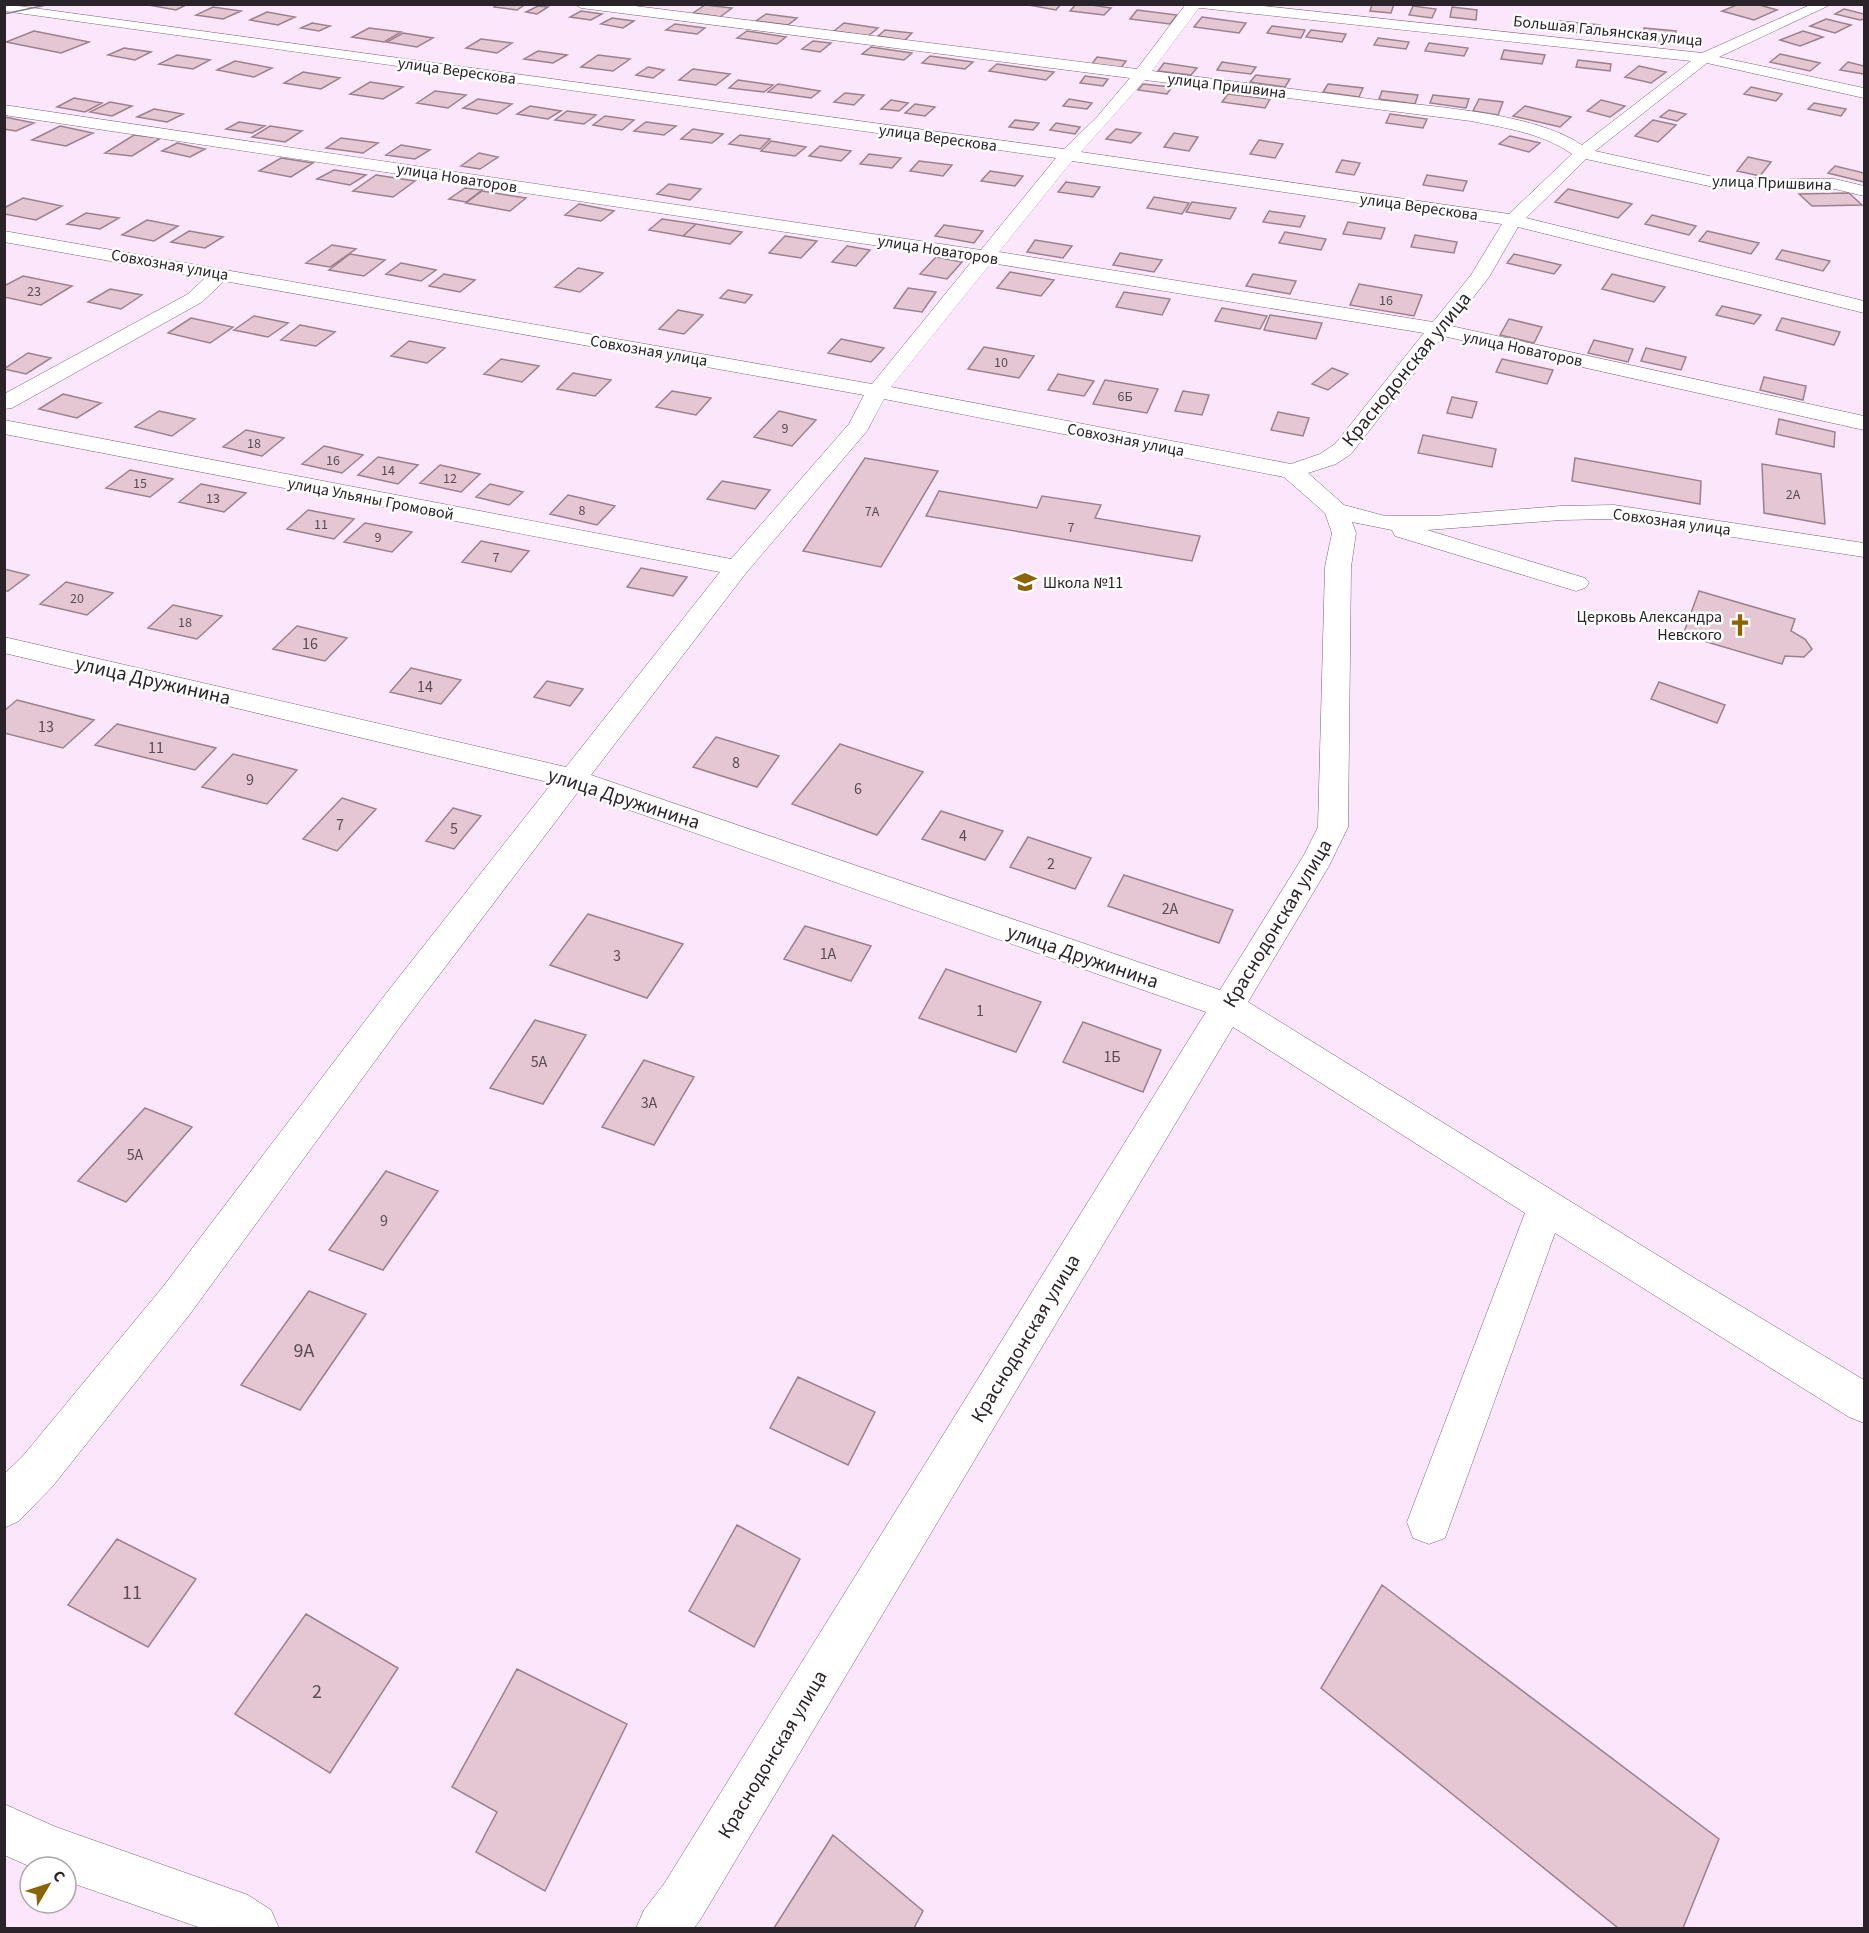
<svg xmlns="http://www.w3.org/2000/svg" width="1869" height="1933" font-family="'Source Sans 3',sans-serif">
<rect width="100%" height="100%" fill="#fce6fb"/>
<path fill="#e5c7d4" stroke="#9c818d" stroke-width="1.5" d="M143,4H188L176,10Z
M497,4H526L517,10L494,7Z
M1023,4H1061L1056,10Z
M1076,4H1085L1111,8L1104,15L1070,11Z
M1372,4H1394L1391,13L1370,11Z
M1739,4H1756L1777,10L1754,20L1722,11Z
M705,5L732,8L720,17L693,13Z
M538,6L548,7L537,14L526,12Z
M1413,6L1436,9L1432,18L1409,15Z
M213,7L241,11L223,19L196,15Z
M1452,7L1477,10L1476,20L1450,17Z
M1844,9L1864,14V19L1860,20L1835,14Z
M1137,10L1177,15L1170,24L1130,19Z
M581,11L602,14L591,20L570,17Z
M267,12L295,17L278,25L250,20Z
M766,14L797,18L788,25L756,21Z
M1202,17L1246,23L1239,33L1194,27Z
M612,18L634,21L623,28L601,24Z
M1826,19L1851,25L1835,33L1810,26Z
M1559,21L1600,25L1601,35L1559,31Z
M312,23L330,26L319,31L301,28Z
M844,23L878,28L868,36L834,31Z
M675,24L705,28L697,34L666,30Z
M1272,26L1305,30L1301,38L1267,33Z
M369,28L401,32L384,42L352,37Z
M1644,28L1676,31V44L1644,40Z
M885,30L912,33L905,40L878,36Z
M1311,30L1346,34L1342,42L1306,37Z
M34,31L89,42L61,53L6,42Z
M747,31L786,37L777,44L737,38Z
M1803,31L1823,37L1800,46L1780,40Z
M403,33L433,38L417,47L387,42Z
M1378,38L1409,42L1406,49L1374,45Z
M481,39L512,43L497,53L466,48Z
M813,41L831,43L820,52L802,49Z
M1429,43L1468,48L1464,56L1425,51Z
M871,47L912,53L904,60L862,54Z
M124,48L151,52L135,60L108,55Z
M1504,50L1545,55L1542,64L1501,59Z
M538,51L567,55L553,63L524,59Z
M1780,54L1820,63L1810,71L1770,62Z
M177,55L210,60L193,69L159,64Z
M598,55L630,59L613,71L581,67Z
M930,56L973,62L965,69L922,63Z
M1097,57L1126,61L1121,68L1092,64Z
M1578,60L1611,64L1610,71L1576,67Z
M235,61L272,68L254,77L217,70Z
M1222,62L1256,67L1251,74L1217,70Z
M1848,62L1864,66V74L1840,70Z
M1164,63L1197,68L1191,75L1158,71Z
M997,64L1054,72L1046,80L989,71Z
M1639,66L1666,72L1651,83L1625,77Z
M648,67L664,70L653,78L636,75Z
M693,69L730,74L716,85L679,80Z
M303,72L340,78L321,89L284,83Z
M1256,75L1290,79L1285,87L1250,82Z
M1085,76L1108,79L1103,86L1080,83Z
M738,80L773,85L764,92L729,88Z
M370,82L403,87L383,99L350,94Z
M778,84L820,91L811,98L768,92Z
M1143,84L1172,87L1167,94L1138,90Z
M1328,84L1363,88L1359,97L1323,92Z
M1751,87L1782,94L1776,101L1744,94Z
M435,91L466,95L448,108L417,103Z
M1382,91L1418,95L1415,104L1379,99Z
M845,93L864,95L854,105L834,102Z
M1228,94L1270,99L1265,108L1222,102Z
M1433,95L1469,99L1466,108L1430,103Z
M74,98L102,103L85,112L57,107Z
M478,99L512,104L497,114L463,108Z
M1069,99L1092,103L1087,109L1063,106Z
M1479,99L1503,102L1498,115L1473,111Z
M891,100L908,103L899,111L881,109Z
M1601,100L1625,106L1610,117L1587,111Z
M110,102L132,106L112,116L90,112Z
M1814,103L1846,109L1841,116L1808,109Z
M915,104L935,107L925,116L905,113Z
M530,106L561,111L548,119L517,114Z
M1525,106L1571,117L1560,127L1513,116Z
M154,109L183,114L167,122L137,117Z
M1669,110L1686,114L1677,121L1660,117Z
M567,111L596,115L584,124L555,120Z
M1390,114L1427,119L1423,128L1386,123Z
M605,116L634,120L622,130L593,125Z
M4,117H5L34,123L16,131L4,129Z
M1015,120L1039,123L1033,130L1009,127Z
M1653,120L1676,125L1658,142L1635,136Z
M239,122L265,126L252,133L226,129Z
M646,122L676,126L664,135L634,131Z
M1056,123L1080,127L1075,134L1050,130Z
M60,126L93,133L66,146L32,140Z
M270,126L302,131L285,142L252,137Z
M693,129L723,134L712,143L681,139Z
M1116,129L1141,133L1131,143L1106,139Z
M1174,133L1198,137L1189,151L1164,147Z
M134,135L161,138L132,156L105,153Z
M740,135L770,139L760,149L729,144Z
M1510,136L1540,143L1529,152L1499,144Z
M341,138L378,143L363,153L326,148Z
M1259,140L1283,144L1275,158L1250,154Z
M771,141L806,147L795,156L761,151Z
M177,143L205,149L190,157L162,151Z
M401,145L430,150L415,159L386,155Z
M820,146L851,151L841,161L809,156Z
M479,153L498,157L480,169L461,166Z
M869,154L901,158L892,168L860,164Z
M1748,157L1771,162L1760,176L1737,171Z
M281,158L313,163L291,177L259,171Z
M1342,160L1360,163L1354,175L1336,172Z
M919,161L952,165L943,176L910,171Z
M1835,166L1864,173V182L1828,173Z
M334,170L366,175L350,185L317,179Z
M990,171L1023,176L1015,186L981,181Z
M376,175L415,181L393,197L353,191Z
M1427,175L1467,181L1463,191L1423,185Z
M1066,182L1100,187L1093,197L1058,192Z
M669,184L701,189L690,200L657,194Z
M465,188L482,190L466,202L449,199Z
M1568,189L1632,204L1618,218L1555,202Z
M482,191L526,198L510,211L466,203Z
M1849,193L1862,205L1812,206L1799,194Z
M1154,197L1189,203L1182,214L1147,208Z
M23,198L62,206L36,220L4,214V208Z
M1192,202L1236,208L1230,219L1186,212Z
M579,204L614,211L601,221L565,215Z
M1269,211L1305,216L1300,227L1263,222Z
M86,213L119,218L100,229L67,224Z
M1652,215L1696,226L1689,235L1645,224Z
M662,219L696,224L683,236L649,230Z
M147,220L178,226L154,241L122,235Z
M1348,222L1385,228L1381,239L1343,234Z
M696,224L742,232L730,244L683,236Z
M944,225L983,231L974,243L935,236Z
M189,231L223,237L205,248L171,242Z
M1707,231L1759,243L1751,254L1699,241Z
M1285,232L1326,239L1321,250L1279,243Z
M1415,235L1457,242L1454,253L1411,247Z
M785,236L817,241L801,258L769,253Z
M1035,240L1072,246L1063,258L1027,252Z
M332,245L356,249L330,267L306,263Z
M847,246L870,250L856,266L832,262Z
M1782,250L1830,261L1823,271L1776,259Z
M1120,253L1162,260L1154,272L1113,265Z
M350,254L385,260L364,276L329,270Z
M1514,254L1561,265L1554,274L1507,263Z
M936,257L962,262L947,279L920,274Z
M401,263L436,270L421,281L386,274Z
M578,268L603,273L580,292L555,287Z
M1010,272L1054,280L1041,296L997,288Z
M444,274L475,280L460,292L429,286Z
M1253,274L1296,281L1290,294L1246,286Z
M1612,274L1665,287L1654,302L1602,289Z
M23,276L72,286L41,305L4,297V286Z
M1359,284L1422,295L1414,316L1350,305Z
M908,288L936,292L922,312L894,308Z
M110,289L142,295L121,309L88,302Z
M728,290L752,295L745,303L720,298Z
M1124,292L1170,299L1162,315L1116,307Z
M1722,306L1761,315L1754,324L1716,315Z
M1222,308L1267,316L1260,329L1215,321Z
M678,310L703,315L684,334L659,329Z
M1270,315L1322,323L1316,339L1264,330Z
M254,316L288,323L268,337L234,330Z
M191,318L233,327L210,343L168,333Z
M1782,318L1840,332L1834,345L1776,330Z
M1509,319L1542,327L1534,343L1500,335Z
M300,325L335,332L316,346L281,340Z
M841,339L884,348L871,362L828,353Z
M1594,340L1633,349L1628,362L1588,353Z
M409,341L445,348L427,363L391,356Z
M984,347L1034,356L1019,378L968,369Z
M1646,348L1686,357L1681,370L1641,361Z
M28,353L51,358L26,374L4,369Z
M501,359L539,366L522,382L484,374Z
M1502,359L1553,370L1547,384L1496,372Z
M1332,368L1348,374L1328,390L1312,384Z
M573,373L611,380L595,396L557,389Z
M1058,374L1094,381L1084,396L1048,390Z
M1764,377L1806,386L1803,400L1760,390Z
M1105,380L1158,389L1147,413L1093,404Z
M672,391L711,398L696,415L656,407Z
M1183,391L1209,395L1202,415L1175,411Z
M63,394L101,403L77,418L39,409Z
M1452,397L1477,402L1472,418L1447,413Z
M159,411L195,419L172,436L135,427Z
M779,411L816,420L792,446L754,437Z
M1278,412L1309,418L1303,436L1271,430Z
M1779,419L1835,432L1834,447L1776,434Z
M246,430L284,438L262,456L223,447Z
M1423,435L1496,449L1492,467L1418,453Z
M324,446L363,455L342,473L302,464Z
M378,457L418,465L398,484L358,475Z
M865,458L938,471L881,567L803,551Z
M1575,458L1701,481L1700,504L1572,481Z
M1762,464L1821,474L1825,524L1764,513Z
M440,465L480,474L461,492L420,483Z
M130,470L173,479L150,497L106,488Z
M722,481L770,490L755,509L707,499Z
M201,484L246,493L224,512L179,502Z
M490,484L523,492L509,505L476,497Z
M939,491L1037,508L1042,496L1101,505L1095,518L1200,536L1192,561L926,516Z
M568,495L615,506L597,525L550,514Z
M308,510L354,519L334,539L287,529Z
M365,523L412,532L392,552L344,542Z
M481,541L529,551L511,572L462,562Z
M641,568L687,577L673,596L627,587Z
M4,569L29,575L8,591H4Z
M66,582L113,593L87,615L40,604Z
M1699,591L1795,619L1791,631L1805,639L1812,649L1804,657L1785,656L1782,664L1683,635Z
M173,605L222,616L197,639L148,628Z
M297,626L347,638L325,661L273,649Z
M411,668L461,680L441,704L390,692Z
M547,681L583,689L570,706L534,697Z
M1659,682L1725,705L1717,723L1651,699Z
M17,700L94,720L63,748L4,733V711Z
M117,724L216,748L195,770L95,745Z
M716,737L779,756L757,787L693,767Z
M840,744L923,772L877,835L792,804Z
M233,754L297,770L267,804L202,787Z
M342,798L376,809L337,851L303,839Z
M453,808L481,816L454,849L426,841Z
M941,811L1003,831L985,860L922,839Z
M1028,837L1091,858L1075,889L1010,867Z
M1124,875L1233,910L1219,943L1108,906Z
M588,914L683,944L647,998L550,965Z
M805,926L871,946L851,981L784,959Z
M946,969L1041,1002L1016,1052L919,1018Z
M535,1020L586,1035L543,1104L490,1088Z
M1083,1022L1161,1050L1143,1092L1063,1062Z
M644,1060L694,1077L654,1145L602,1127Z
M145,1108L192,1127L126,1202L78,1181Z
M386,1171L438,1191L383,1270L329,1250Z
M309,1291L366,1314L300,1410L241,1385Z
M798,1377L875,1412L848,1465L770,1428Z
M737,1525L800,1559L754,1647L689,1611Z
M117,1539L196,1579L148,1647L68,1605Z
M1382,1585L1719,1839L1683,1928H1618L1321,1688Z
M306,1614L398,1668L330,1773L235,1714Z
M517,1669L627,1724L545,1891L476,1852L497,1812L452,1787Z
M833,1835L923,1911L914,1928H774Z"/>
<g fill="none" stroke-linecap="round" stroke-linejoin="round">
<g stroke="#786577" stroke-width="1">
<path id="minor" d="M4,4L1064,149L1097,117L1130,78L581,8L574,4H619L1137,69L1186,4H1245L1702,53L1812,4H1832L1719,57L1864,88V98L1707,63L1595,151L1718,178L1835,179L1864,186V196L1835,189L1718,188L1586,159L1526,218L1864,301V313L1518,227L1489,277L1451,326L1864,416V430L1443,336L1351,454L1336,464L1308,473L1344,505L1385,516H1435L1561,506L1614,505L1864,543V557L1614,519L1561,520L1427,530L1585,578L1589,583L1585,588L1576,591L1395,536L1392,530L1352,522L1356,533L1351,567L1348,827L1329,866L1248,1002L1691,1276L1864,1380V1423L1849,1417L1555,1233L1445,1538L1429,1544L1413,1538L1407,1522L1525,1213L1233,1027L700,1920L694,1928H636L644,1910L664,1884L1206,1012L578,792L405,1020L190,1314L52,1487L19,1521L4,1528V1474L22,1457L162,1288L381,1000L552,783L4,653V637L566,767L720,572L4,434V420L731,559L849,424L864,395L224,281L202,302L12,408L4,409V394L188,294L205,278L4,242V231L872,384L973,260L4,115V105L981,250L1056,158L4,11ZM1199,8H1201L1691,61L1582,145C1535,113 1435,107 1378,100C1303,90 1227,81 1152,71ZM1145,80L1471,121C1505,128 1542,133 1572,154L1509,214L1081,152ZM1072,161L1502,224L1471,275L1433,322L999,252ZM991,263L1424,333L1335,444L1320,454L1291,464L891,387ZM884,399L1284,477L1325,513L1332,533L1325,567L1318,827L1304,855L1220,990L591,775L746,573L867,431Z
M4,1804L56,1827L248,1895L271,1910L279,1928H201L66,1881V1867H31L4,1855Z"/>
</g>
<g stroke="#786577" stroke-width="1">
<path id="major" d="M4,4H16L4,9Z"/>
</g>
<use href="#minor" fill="#fff" fill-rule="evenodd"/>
<use href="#major" fill="#fff" fill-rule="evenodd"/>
<path stroke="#8b7c8a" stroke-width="1.5" d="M4,14L51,4"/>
</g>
<defs>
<g id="school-bare" transform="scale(1.8)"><path d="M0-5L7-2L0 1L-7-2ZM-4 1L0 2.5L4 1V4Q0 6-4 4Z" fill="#8c6305" stroke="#fff" stroke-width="2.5" paint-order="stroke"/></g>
<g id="church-bare" transform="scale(1.8)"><path d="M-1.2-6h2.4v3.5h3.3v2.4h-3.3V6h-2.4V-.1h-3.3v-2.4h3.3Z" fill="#8c6305" stroke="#fff" stroke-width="2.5" paint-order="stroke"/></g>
</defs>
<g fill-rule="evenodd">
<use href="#school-bare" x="1025" y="582"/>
<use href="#church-bare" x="1740" y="625"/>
</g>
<g text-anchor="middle" stroke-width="5" stroke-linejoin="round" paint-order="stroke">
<g font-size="14" fill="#5a4c54">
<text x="34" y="296">23</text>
<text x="1386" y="305">16</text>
<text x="1001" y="367">10</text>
<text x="1125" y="401">6Б</text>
<text x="785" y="433">9</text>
<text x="254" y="448">18</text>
<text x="333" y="465">16</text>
<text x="388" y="475">14</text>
<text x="450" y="483">12</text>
<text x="140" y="488">15</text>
<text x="1793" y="499">2А</text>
<text x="213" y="503">13</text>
<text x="582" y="515">8</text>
<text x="872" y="516">7А</text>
<text x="321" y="529">11</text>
<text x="1071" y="532">7</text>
<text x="378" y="542">9</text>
<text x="496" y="562">7</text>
<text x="77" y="603">20</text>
<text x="185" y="627">18</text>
</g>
<g font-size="16" fill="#2b232a" stroke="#fff">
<text transform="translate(1608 30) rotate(6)" y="6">Большая Гальянская улица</text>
<text transform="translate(457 70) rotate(8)" y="6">улица Верескова</text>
<text transform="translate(1227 85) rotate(7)" y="6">улица Пришвина</text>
<text transform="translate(938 137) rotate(8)" y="6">улица Верескова</text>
<text transform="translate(457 177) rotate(9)" y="6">улица Новаторов</text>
<text transform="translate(1772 182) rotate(2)" y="6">улица Пришвина</text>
<text transform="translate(1419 206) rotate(8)" y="6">улица Верескова</text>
<text transform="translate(938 249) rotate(9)" y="6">улица Новаторов</text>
<text transform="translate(170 264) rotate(10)" y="6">Совхозная улица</text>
<text transform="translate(1523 348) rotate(12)" y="6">улица Новаторов</text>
<text transform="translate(649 350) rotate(10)" y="6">Совхозная улица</text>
<text transform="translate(1126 439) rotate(11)" y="6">Совхозная улица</text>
<text transform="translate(371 498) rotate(11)" y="6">улица Ульяны Громовой</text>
<text transform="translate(1672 521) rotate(8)" y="6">Совхозная улица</text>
</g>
<g font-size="16" fill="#2b232a" stroke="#fff" text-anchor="start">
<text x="1043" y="588">Школа №11</text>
<text x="1722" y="622" text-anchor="end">Церковь Александра<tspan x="1722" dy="18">Невского</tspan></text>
</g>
<g font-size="16" fill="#5a4c54">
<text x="310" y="649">16</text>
<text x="425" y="692">14</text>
<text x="46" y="732">13</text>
<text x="156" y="753">11</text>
<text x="736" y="768">8</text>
<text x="250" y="785">9</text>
<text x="858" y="794">6</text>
<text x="340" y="830">7</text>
<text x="454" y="834">5</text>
<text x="963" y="841">4</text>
<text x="1051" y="869">2</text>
<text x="1170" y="914">2А</text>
<text x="828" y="959">1А</text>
<text x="617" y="961">3</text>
<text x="980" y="1016">1</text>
<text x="1112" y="1062">1Б</text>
<text x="539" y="1067">5А</text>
<text x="649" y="1108">3А</text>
<text x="135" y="1160">5А</text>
<text x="384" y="1226">9</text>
</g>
<g font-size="20" fill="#2b232a" stroke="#fff">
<text transform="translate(1406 369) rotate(-51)" y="7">Краснодонская улица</text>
<text transform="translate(153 680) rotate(13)" y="7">улица Дружинина</text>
<text transform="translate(624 798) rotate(18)" y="7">улица Дружинина</text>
<text transform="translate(1277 923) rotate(-59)" y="7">Краснодонская улица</text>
<text transform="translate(1083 956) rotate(19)" y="7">улица Дружинина</text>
<text transform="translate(1025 1338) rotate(-59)" y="7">Краснодонская улица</text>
<text transform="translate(772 1754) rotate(-59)" y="7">Краснодонская улица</text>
</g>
<g font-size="20" fill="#5a4c54">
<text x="304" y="1357">9А</text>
<text x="132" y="1599">11</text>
<text x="317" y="1698">2</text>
</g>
</g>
<rect width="1869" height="1933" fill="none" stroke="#2b232a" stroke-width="12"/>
<g transform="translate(48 1885) rotate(51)"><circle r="28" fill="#ffffff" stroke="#aaa7aa" stroke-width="1.5"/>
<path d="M0-4.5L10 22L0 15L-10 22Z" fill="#8c6305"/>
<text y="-9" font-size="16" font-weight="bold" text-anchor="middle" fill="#2b232a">С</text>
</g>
</svg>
